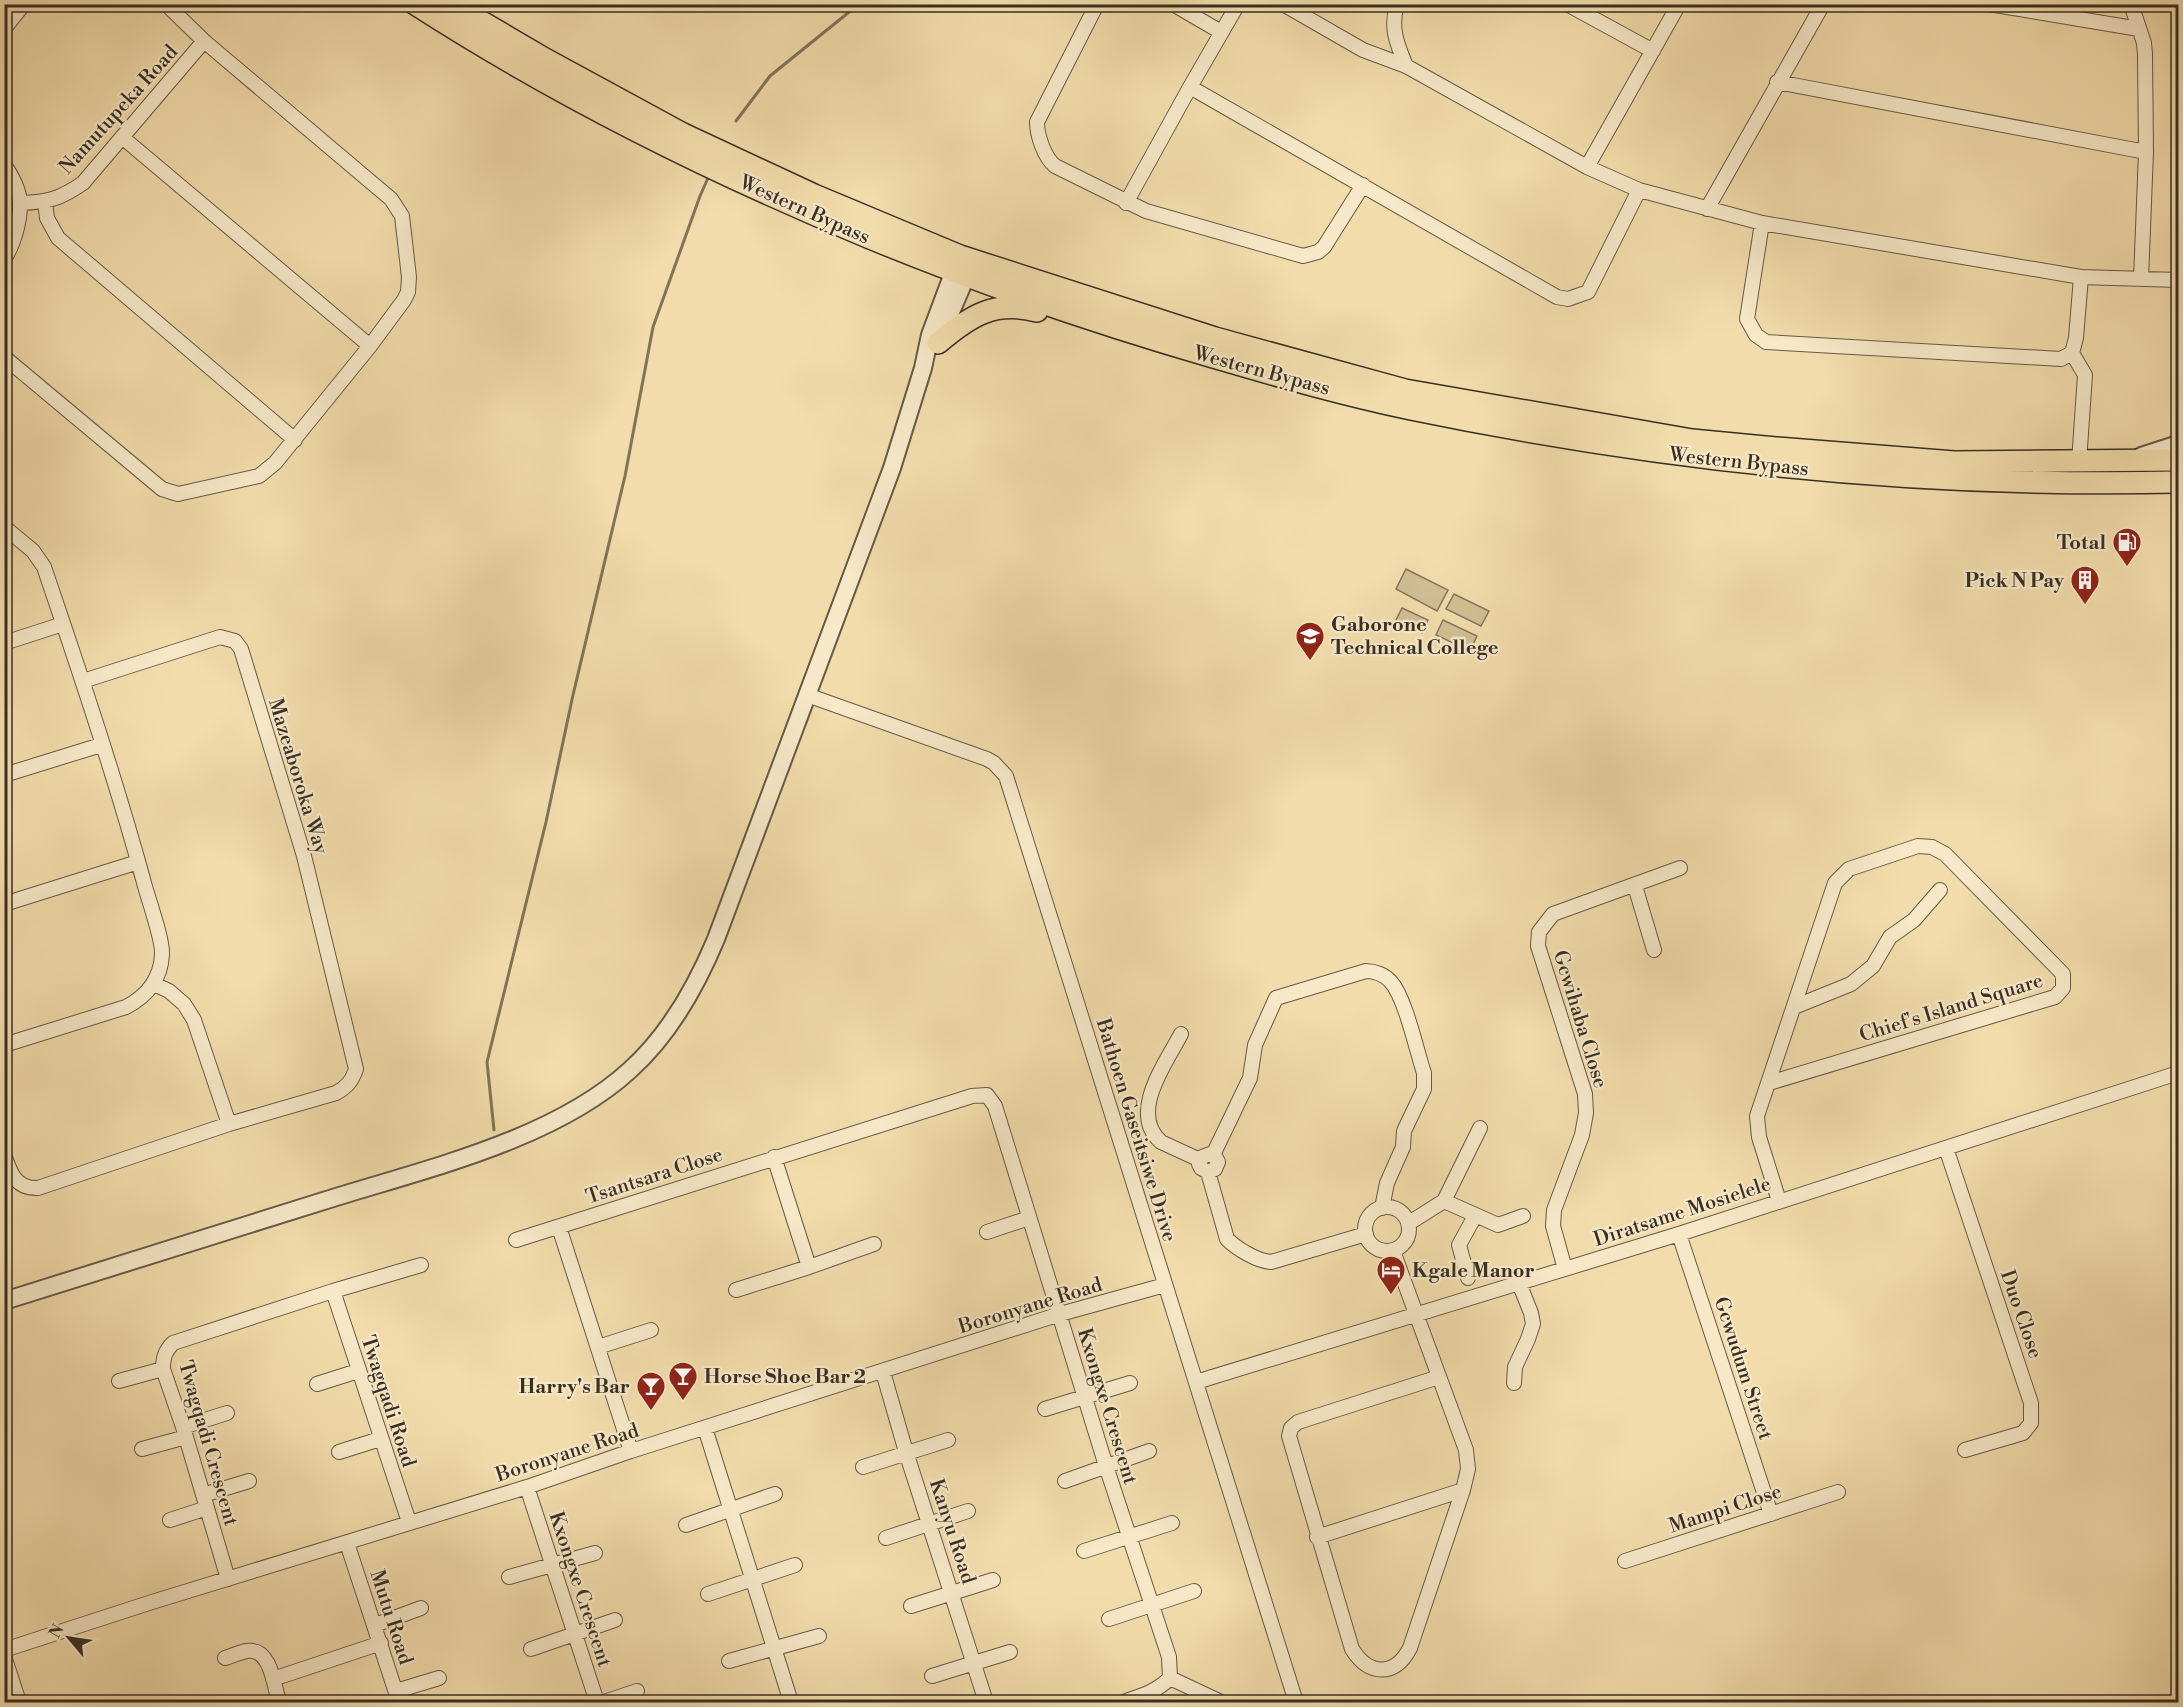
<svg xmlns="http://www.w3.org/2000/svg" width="2183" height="1707" font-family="'Libre Bodoni',serif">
<rect width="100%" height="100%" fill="#f2dcab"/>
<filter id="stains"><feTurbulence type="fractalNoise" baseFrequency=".00333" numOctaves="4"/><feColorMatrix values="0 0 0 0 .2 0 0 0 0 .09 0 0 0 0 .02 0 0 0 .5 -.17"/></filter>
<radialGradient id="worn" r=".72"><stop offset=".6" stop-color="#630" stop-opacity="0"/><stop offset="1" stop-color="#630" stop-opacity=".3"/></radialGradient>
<path fill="#d2bf94" stroke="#85775c" stroke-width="1.5" d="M1406,569L1448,590L1437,611L1396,589Z
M1454,594L1489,611L1481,626L1446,609Z
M1402,608L1428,620L1422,633L1396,620Z
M1443,620L1477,636L1470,651L1436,635Z"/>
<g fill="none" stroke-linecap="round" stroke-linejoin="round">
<path stroke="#827359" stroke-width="3" d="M736,121L770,76L859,4
M494,1130L487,1062L546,822L573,695L625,476L653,327L700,196L708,178"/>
<g stroke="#665a46" stroke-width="16">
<path id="minor" d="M1097,4L1037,122C1037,135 1044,157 1055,166L1146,211L1303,256L1318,252L1324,247L1363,185
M1173,4L1221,32
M1283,4L1363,50L1406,66L1587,167L1639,190L1762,223L2081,277L2178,280
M1397,4C1390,28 1397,44 1406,66
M1567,4L1653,51
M1989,4L2139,29
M2131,4L2144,43L2145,54L2146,152L2141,279
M4,29L24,4
M1777,82L2146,152
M1190,87L1557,297L1568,299L1588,292L1639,190
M122,137L370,346
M4,165C12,175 20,192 20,204C20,221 14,245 4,259
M1587,167L1679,4
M45,202L47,218L58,238L295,440
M21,203C48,202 60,199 83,183L204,41
M1126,203L1190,87L1238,4
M1707,209L1823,4
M1762,223L1747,319L1756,335L1766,342L2061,359L2072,353L2076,338L2081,277
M2072,353L2085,375L2079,462
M4,357L162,489L178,494L259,476L275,463L370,346L404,300L408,292L409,277L402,216L391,199L204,41L166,4
M4,527L33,551L44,567C79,670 114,774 143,879C147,896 163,939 162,954C161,979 147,996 126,1007L4,1045
M4,643L63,624
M807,695L987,759L994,763L1006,776L1296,1702
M4,775L101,745
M1635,886L1654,950
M4,904L138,862
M154,984L169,991L184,1004L194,1020L229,1124
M1794,1007L1851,984L1873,966L1890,937L1914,920L1940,890
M1181,1034C1166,1063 1128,1113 1161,1142L1200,1160
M1769,1083L2055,997L2063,988V974L1945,854L1932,847L1918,846L1849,869L1835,883L1757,1116L1759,1137L1779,1201
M1946,1148L2031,1403V1423L2023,1433L1965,1450
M4,1154C10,1173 16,1189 38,1188L229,1124L336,1093C347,1087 352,1081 356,1069L304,856L241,649L235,641L220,637L83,681
M1213,1155L1250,1078L1255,1045L1276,998L1366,971C1375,971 1385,975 1391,982C1405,997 1417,1052 1424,1073V1089L1404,1131L1403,1147L1387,1183L1382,1208
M774,1157L809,1267
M1208,1172L1215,1169L1218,1162L1216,1158L1210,1154L1202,1157L1199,1164L1201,1168L1208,1172L1227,1239C1237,1249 1257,1261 1271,1262L1366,1234
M1444,1201L1498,1225L1523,1216
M1365 1229a22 22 0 1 1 44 0a22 22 0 1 1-44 0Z
M1409,1223L1444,1201L1480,1128
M559,1227L631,1451
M987,1232L1029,1218
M1679,1234L1771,1514
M516,1240L972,1096L987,1095L995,1106L1106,1466L1169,1657L1170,1678C1156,1692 1141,1696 1123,1702
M1393,1251L1466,1450L1468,1469L1463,1490L1410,1648C1395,1677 1369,1676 1352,1649L1289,1436L1291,1428L1298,1422L1439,1377
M1565,1269L1553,1226L1554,1210L1582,1135L1586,1113L1585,1094L1538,946L1539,932L1553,914L1680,868
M1468,1278L1459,1245L1475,1216
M736,1290L809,1267L874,1244
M333,1291L409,1522
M598,1347L651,1330
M883,1372L906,1452L986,1702
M119,1381L163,1369
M1196,1382L1679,1234L2178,1073
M1514,1383L1515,1367L1528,1339L1533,1324L1531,1313L1519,1283
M317,1384L358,1371
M1045,1409L1130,1383
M183,1427L227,1413
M705,1428L791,1702
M142,1449L186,1437
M339,1452L380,1439
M863,1467L948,1440
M1065,1481L1149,1451
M527,1487L597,1702
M203,1495L249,1481
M170,1520L207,1508
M686,1525L775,1494
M1317,1537L1463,1490
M886,1538L968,1511
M347,1543L399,1702
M1084,1551L1172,1523
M1625,1561L1838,1492
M509,1577L595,1553
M228,1579L183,1427L163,1369C163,1358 165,1351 173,1343L333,1291L421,1265
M708,1594L795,1565
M911,1606L993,1580
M1109,1619L1194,1591
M375,1625L421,1608
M531,1649L615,1620
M4,1650L152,1602L527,1487L631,1451L1060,1314L1165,1285
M4,1656L19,1702
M225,1658C232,1656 240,1652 247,1651C271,1647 274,1686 279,1702
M729,1661L819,1636
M932,1676L1010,1652
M1170,1678L1221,1702
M273,1679L381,1643
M396,1691L439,1678
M604,1702L637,1691"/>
</g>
<g stroke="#665a46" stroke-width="20">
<path id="tertiary" d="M942,333L971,265
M2141,456L2178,444
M4,1301C114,1267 223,1232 333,1198C429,1168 555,1139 630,1070C669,1035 696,987 716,939L892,468L923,368L930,335L958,260"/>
</g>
<g stroke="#382f24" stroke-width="24">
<path id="trunk" d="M415,4C558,96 713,173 870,238C982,284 1096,323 1213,357C1278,376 1344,395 1411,409C1663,461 1921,488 2178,482
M451,4L545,59L683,134L814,195L960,256L1215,338L1405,390L1692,440L1765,447L1954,462L2178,460
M938,343C970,316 994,300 1037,311"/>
</g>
<use href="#minor" stroke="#f7e8c8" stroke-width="14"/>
<use href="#tertiary" stroke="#f7e8c8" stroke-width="16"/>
<use href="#trunk" stroke="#f2dcab" stroke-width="21"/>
</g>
<defs>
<g id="fuel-pin" transform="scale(1.5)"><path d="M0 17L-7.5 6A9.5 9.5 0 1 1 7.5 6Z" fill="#8f2418" stroke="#f7e8c8"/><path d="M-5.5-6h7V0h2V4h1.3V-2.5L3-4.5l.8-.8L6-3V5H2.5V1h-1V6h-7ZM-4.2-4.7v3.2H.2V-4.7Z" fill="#fff"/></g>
<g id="building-pin" transform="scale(1.5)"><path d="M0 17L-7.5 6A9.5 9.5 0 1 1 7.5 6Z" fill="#8f2418" stroke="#f7e8c8"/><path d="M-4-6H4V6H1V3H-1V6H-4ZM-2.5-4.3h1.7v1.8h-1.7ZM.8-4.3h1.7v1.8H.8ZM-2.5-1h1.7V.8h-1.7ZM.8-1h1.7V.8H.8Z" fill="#fff"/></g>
<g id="university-pin" transform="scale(1.5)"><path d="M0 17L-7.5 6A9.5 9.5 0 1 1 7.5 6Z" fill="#8f2418" stroke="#f7e8c8"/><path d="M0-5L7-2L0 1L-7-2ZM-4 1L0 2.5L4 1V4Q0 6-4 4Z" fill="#fff"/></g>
<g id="hotel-pin" transform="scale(1.5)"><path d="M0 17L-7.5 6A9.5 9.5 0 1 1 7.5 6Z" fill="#8f2418" stroke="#f7e8c8"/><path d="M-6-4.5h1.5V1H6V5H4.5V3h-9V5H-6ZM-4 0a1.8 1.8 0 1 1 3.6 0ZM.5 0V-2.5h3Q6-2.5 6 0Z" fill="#fff"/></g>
<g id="bar-pin" transform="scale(1.5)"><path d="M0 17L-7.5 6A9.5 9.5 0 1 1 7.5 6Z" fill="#8f2418" stroke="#f7e8c8"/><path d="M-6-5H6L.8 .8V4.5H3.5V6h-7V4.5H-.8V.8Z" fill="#fff"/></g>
</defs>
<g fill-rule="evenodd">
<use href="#fuel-pin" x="2127" y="542"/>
<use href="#building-pin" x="2085" y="580"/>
<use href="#university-pin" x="1310" y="636"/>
<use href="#hotel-pin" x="1391" y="1270"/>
<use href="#bar-pin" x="683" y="1376"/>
<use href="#bar-pin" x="651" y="1386"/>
</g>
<g text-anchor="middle" stroke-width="4.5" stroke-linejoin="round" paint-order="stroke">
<g font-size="20" fill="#382f24" stroke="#f7e8c8">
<text transform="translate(118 109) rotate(-48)" y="7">Namutupeka Road</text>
<text transform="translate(805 209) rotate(24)" y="7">Western Bypass</text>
<text transform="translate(1262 370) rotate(15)" y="7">Western Bypass</text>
<text transform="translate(1739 461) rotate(6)" y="7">Western Bypass</text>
<text transform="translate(299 776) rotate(73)" y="7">Mazeaboroka Way</text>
<text transform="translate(1951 1007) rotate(-17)" y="7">Chief's Island Square</text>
<text transform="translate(1581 1019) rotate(73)" y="7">Gcwihaba Close</text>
<text transform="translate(1137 1130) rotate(73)" y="7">Bathoen Gaseitsiwe Drive</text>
<text transform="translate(654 1175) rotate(-18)" y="7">Tsantsara Close</text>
<text transform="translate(1682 1211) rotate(-18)" y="7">Diratsame Mosielele</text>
<text transform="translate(1030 1305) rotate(-17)" y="7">Boronyane Road</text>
<text transform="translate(2022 1314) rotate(71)" y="7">Duo Close</text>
<text transform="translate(1744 1368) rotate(72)" y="7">Gcwudum Street</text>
<text transform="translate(389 1401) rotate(72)" y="7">Twagqadi Road</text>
<text transform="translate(1108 1406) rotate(73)" y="7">Kxongxe Crescent</text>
<text transform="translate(209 1443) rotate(74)" y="7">Twagqadi Crescent</text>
<text transform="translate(567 1452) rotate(-18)" y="7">Boronyane Road</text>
<text transform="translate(1725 1508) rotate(-18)" y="7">Mampi Close</text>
<text transform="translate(953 1531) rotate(72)" y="7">Kanyu Road</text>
<text transform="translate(581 1589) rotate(72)" y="7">Kxongxe Crescent</text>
<text transform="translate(392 1617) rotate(72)" y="7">Mutu Road</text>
</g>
<g font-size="20" font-weight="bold" fill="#382f24" stroke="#f7e8c8" text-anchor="end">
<text x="2106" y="549">Total</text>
<text x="2064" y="587">Pick N Pay</text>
<text x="1331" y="631" text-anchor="start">Gaborone<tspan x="1331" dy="23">Technical College</tspan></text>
<text x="1412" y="1277" text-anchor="start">Kgale Manor</text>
<text x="704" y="1383" text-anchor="start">Horse Shoe Bar 2</text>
<text x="630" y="1393">Harry's Bar</text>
</g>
</g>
<rect width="2183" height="1707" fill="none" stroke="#f2dcab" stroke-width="24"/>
<rect x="6" y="6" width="2171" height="1695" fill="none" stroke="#382f24" stroke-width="3"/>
<rect x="12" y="12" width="2159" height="1683" fill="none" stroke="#382f24" stroke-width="1.5"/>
<g transform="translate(69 1638) rotate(299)" stroke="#f7e8c8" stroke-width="4.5" paint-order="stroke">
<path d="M0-4.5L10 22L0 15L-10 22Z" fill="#382f24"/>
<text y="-9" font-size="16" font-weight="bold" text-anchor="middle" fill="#382f24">N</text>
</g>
<rect width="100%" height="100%" filter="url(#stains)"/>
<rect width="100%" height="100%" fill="url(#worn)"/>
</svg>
